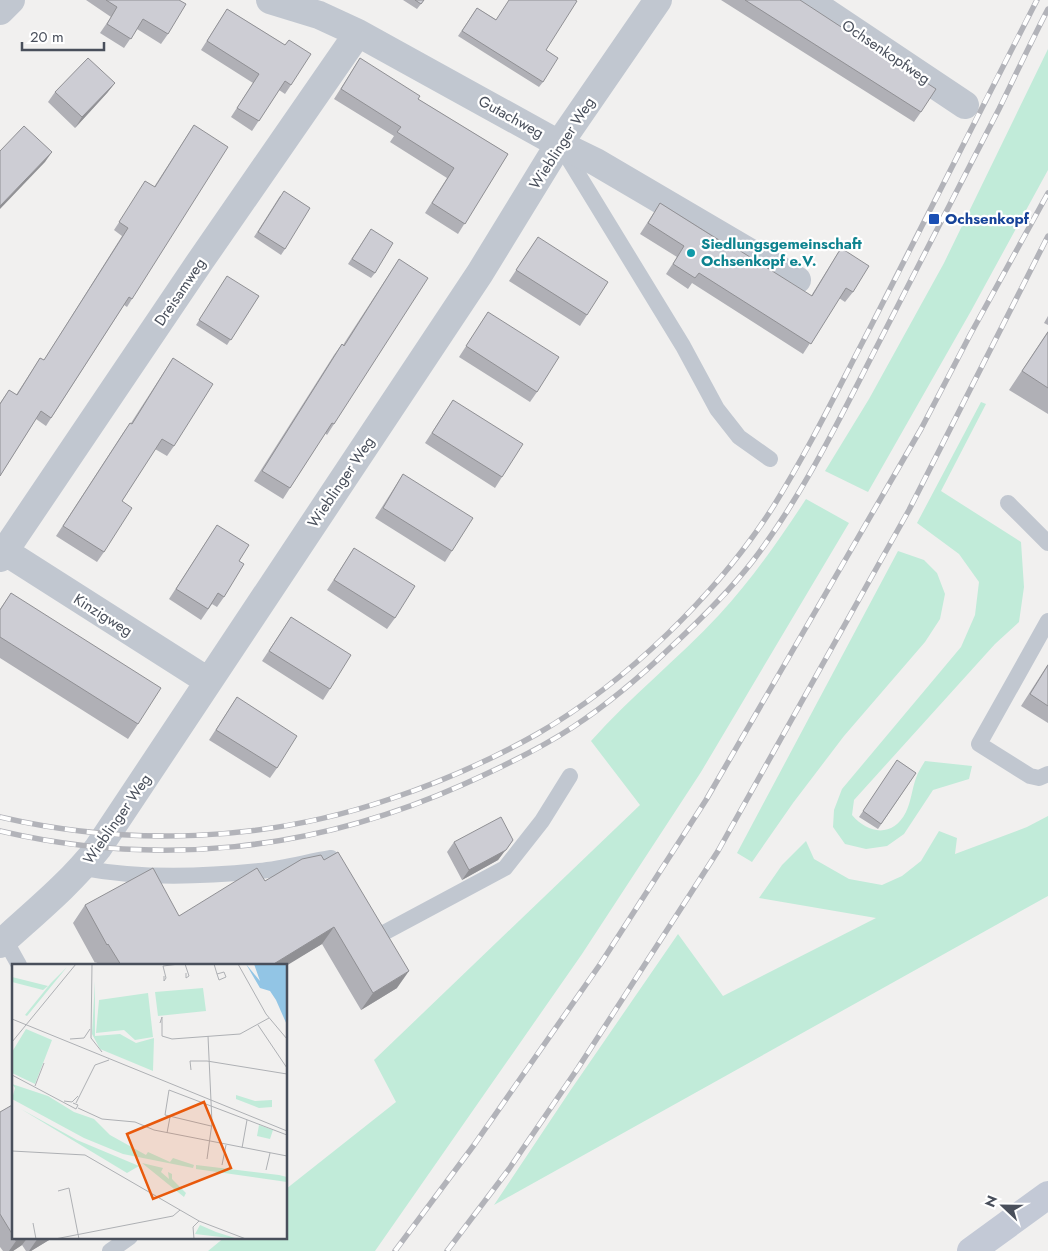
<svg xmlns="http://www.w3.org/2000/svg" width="1048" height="1251" font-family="Jost,sans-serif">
<rect width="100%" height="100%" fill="#f1f0ef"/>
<path fill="#c1ebd9" d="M1048,49V170L971,311L868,492L825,471L869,399L944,263Z
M981,402L986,404L941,491L1021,542L1024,587L1019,622L995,644L854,800L852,815C868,834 893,838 906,812C911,802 912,789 916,778C918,772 922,766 925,761L972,766L969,779L933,790L904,834L887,846L866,849L845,844L833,827L834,810L842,789L961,647L975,615L979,582L959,554L917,523Z
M806,499L849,523L701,772L582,954L375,1251H208L225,1237H286V1189L396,1102L374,1060L640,805L591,741C631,696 678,659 719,615C752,579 780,539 806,499Z
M898,551L924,560L937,573L945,594L940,619L925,642L844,736L793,803L752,862L737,853Z
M1048,816V896L494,1205L570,1091L678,934L723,996L876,918L759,898L782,865L806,841L814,859L849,879L882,885L902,876L921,861L939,831L957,838L955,854L1027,827Z"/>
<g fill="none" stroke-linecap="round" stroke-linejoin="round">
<path stroke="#c1c7d0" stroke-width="16" d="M562,148L683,346L717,409L739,437L770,459
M1008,503L1048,543
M1048,621L979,744L1030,776L1039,778L1048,774
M83,868C140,879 201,877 259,871C283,869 307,862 331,858L339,871
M372,926L378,936L505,868L542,821L570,776
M5,940L19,965
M110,1251L130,1237"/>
<path stroke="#c1c7d0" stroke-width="28" d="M270,0L319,15L358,33L559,144L596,162L797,280
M808,0L965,105
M0,11L11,0
M4,551L208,681
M0,558L201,260L358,33
M0,944C34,913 70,884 98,848L480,273L559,144L658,0"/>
<path stroke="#c3c9d6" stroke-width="28" d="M971,1251L1048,1195"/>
<g stroke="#b2b3b9" stroke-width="5.5">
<path id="rail" d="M0,817C128,847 265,842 390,799C441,782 491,760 537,734C626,683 718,593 773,507C809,449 839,387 871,326C927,218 981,108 1037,0
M0,831C158,868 314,851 462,785C500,768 538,750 573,727C608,704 640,677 670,648C699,621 727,594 752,562C801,498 837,424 874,352C916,271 957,190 999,109C1015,76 1031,42 1048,9
M395,1251L474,1145L601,963L706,800L921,429L970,335L1048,193
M447,1251L509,1169L578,1068L718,851L909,510L1048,236"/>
</g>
<use href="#rail" stroke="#fff" stroke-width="4" stroke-dasharray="11" stroke-linecap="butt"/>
</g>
<path fill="#b0b0b6" d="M86,0H179L168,34L161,44L137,29L124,48L100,33L111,17Z
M403,0H424L417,9Z
M721,0H800L921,112L914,122Z
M477,8L546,50L543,82L539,87L458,36Z
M227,9L285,45L289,40L291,85L285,94L279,90L252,131L231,117L253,83L201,50Z
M360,58L418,99L508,154L458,234L425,213L447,178L390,142L394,136L334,99Z
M115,83L107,93L75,128L48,102L55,92Z
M194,125L132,299L127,307L124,305L46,426L36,419L0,476V403L9,390L16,395L40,358L44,360L122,236L114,230L140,190L145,181L154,187Z
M280,196L285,249L281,255L254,237Z
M660,203L811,296L841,248L853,292L845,302L839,298L803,354L692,283L688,289L666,274L677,257L640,234Z
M371,229L375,273L371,278L348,264Z
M538,237L587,315L580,326L509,281Z
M399,259L334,424L327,435L325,433L283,499L254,481L334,355L342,344L343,345Z
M224,281L259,296L227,345L196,325Z
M488,312L537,392L530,402L459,357Z
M1048,316V325L1044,323Z
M1048,331V414L1009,390Z
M173,358L174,446L167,456L155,449L122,501L104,552L97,562L56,536L123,433L130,423H131Z
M453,400L502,477L495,488L425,443Z
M403,474L452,551L445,562L375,518Z
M217,525L239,561L224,597L217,607L212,604L201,620L169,599Z
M354,548L395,618L387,629L327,590Z
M11,593L138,724L128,739L0,658V609Z
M291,617L330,689L323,700L262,661Z
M1048,664V723L1021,706Z
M237,697L277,768L270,778L209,740Z
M897,760L916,773L878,829L859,817Z
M513,840L498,860L462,880L447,852L454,842Z
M302,859L397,988L361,1010L322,944L286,965H98L96,962L95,963L73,923L85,905L179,916L265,881Z
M0,1112L14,1237H54L31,1251H26L22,1245L13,1251H3L0,1247Z"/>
<path fill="#909094" d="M115,83L107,93L75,128L82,117Z
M52,152L45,162L0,209V206Z
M513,840L498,860L462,880L469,870Z
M334,927L322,944L286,966V965H272Z
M409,971L397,988L361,1010L373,993Z
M21,1237H28L22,1245L13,1251H9L16,1241Z
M40,1237H54L31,1251H29L38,1238Z"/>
<path fill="#cdcdd4" stroke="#909094" d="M106,0H179L186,4L168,34L143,19L131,39L107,24L117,7Z
M415,0H424L421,4Z
M509,0H575L577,1L546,50L558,58L543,82L462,31L477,8L496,20Z
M745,0H800L936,89L921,112Z
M227,9L285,45L289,40L311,54L291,85L285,81L259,121L237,108L259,74L207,41Z
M88,58L115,83L82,117L55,92Z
M360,58L420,96L418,99L508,154L465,224L432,203L454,168L397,132L401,127L341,89Z
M194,125L228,147L132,299L129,297L51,418L41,411L0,476V404L9,390L17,395L40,358L44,360L128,228L119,222L145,181L155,187Z
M24,126L52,152L0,206V151Z
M284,191L310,208L285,249L258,232Z
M660,203L733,249L734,247L812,296L841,248L869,266L853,292L846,288L811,344L699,273L695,278L673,264L684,246L648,223Z
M371,229L393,243L375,273L352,259Z
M538,237L608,282L587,315L516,270Z
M399,259L428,278L334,424L332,423L290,488L262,471L342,344L344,346Z
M227,276L259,296L231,340L199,320Z
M488,312L559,357L537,392L466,346Z
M1048,332V388L1022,371Z
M173,358L213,384L174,446L162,439L122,501L132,508L104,552L63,526L130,423L132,424Z
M453,400L523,444L502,477L432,433Z
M403,474L473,518L452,551L383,508Z
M217,525L249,545L239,561L244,564L224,597L218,593L208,609L176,589Z
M354,548L415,586L395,618L334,580Z
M11,593L161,688L138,724L0,637V610Z
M291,617L351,655L330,689L269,651Z
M1048,665V706L1030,694Z
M237,697L297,736L277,768L216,730Z
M897,760L916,773L881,824L863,811Z
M501,817L513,840L506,850L469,870L454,842Z
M338,852L409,971L373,993L334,927L272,965H121L108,944L107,945L85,905L153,868L179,916L257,868L265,881L302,859L321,855L324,860Z
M14,1104V1237L0,1214V1112Z
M14,1237H21L16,1241Z"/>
<rect fill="#1a4fb4" stroke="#fff" stroke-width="2" x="928" y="213" width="12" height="12" rx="2.5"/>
<circle fill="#0f9aa8" stroke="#fff" stroke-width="2" cx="691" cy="253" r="5"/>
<g text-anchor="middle" stroke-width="4.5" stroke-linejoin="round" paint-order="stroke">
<g font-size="15" fill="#494f5b" stroke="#fff">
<text transform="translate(886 52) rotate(34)" y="5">Ochsenkopfweg</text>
<text transform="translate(511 117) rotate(29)" y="5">Gutachweg</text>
<text transform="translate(562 143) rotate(-57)" y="5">Wieblinger Weg</text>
<text transform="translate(180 292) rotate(-56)" y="5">Dreisamweg</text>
<text transform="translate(341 482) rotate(-56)" y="5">Wieblinger Weg</text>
<text transform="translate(103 615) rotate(32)" y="5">Kinzigweg</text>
<text transform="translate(117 819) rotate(-55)" y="5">Wieblinger Weg</text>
</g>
<g font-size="15" font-weight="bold" fill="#164399" stroke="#fff" text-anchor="start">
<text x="945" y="224">Ochsenkopf</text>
</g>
<g font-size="15" font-weight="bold" fill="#0d838f" stroke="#fff" text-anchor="start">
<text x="701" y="249">Siedlungsgemeinschaft<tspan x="701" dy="17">Ochsenkopf e.V.</tspan></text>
</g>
</g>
<g transform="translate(12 964)">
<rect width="275" height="275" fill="#f1f0ef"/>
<path d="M55,3L15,52L13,51L39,19ZM0,13L36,22L31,26L0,18ZM83,17V72L108,70L124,79L142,74L141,107L88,85L80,70ZM191,24L194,47L146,52L143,28ZM136,29L141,73L123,76L112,66L84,69L87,36ZM14,65L40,76L23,120L0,109V88ZM0,120L36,132L62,148L82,155L98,171L134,191L136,188L158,198L161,194L182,201L181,204L111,190L72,174L0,135L3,124ZM224,131L243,137L260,136V143L247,144L224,135ZM9,145L65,176L127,202L115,209ZM247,161L261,166L258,175L245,172ZM130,199L151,204L149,208L157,215L156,208L160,210V215L174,229L172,233ZM184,201L267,211L275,213V218L184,205ZM188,261L204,268L226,275L183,270Z" fill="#c1ebd9"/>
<path d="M234,0L248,17L242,0H275V61L264,36L258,27L248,24Z" fill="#92c5e5"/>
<path fill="none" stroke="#aeb0b4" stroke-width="1" d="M80,0L79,74L90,88M173,0L177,12L174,14V9M202,0L205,10L207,16L214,13L212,8L205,10M226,0L254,50L275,75M151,2L154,14L152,17V12M151,2L167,0M0,55L275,167M148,59L150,53V72L160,75L228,70L257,54M246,61L275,104M58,75L72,74L78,65M0,78L64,0M179,106L178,97H195L275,110M0,111L64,145L66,141L61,139M23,122L32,99M52,137L60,138L66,132M64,139L83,101L97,96M66,144L90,155L123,158L142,166L275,192M199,162L153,151L157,126L275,171M155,169L158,153M230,184L235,156M0,187L73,191L187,257L234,275M195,195L200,159L196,72M210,201L214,181M254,206L258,189M46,227L57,224L67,275M21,259L24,275M43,275L161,252L168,246M182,275L181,263L187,257"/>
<path fill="#e8590c" fill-opacity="0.15" stroke="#e8590c" stroke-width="2.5" d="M192,138L219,204L141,235L115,170Z"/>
<rect width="275" height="275" fill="none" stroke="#494f5b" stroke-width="2.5"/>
</g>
<g transform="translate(1003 1206) rotate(292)" stroke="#ffffff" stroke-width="4" paint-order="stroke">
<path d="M0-4L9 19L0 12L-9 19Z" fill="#494f5b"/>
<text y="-8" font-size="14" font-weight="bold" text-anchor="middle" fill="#494f5b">N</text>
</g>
<path d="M22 42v8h82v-8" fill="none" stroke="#494f5b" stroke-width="2.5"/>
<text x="30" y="42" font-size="15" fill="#494f5b" stroke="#ffffff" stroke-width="4" paint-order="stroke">20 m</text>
</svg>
